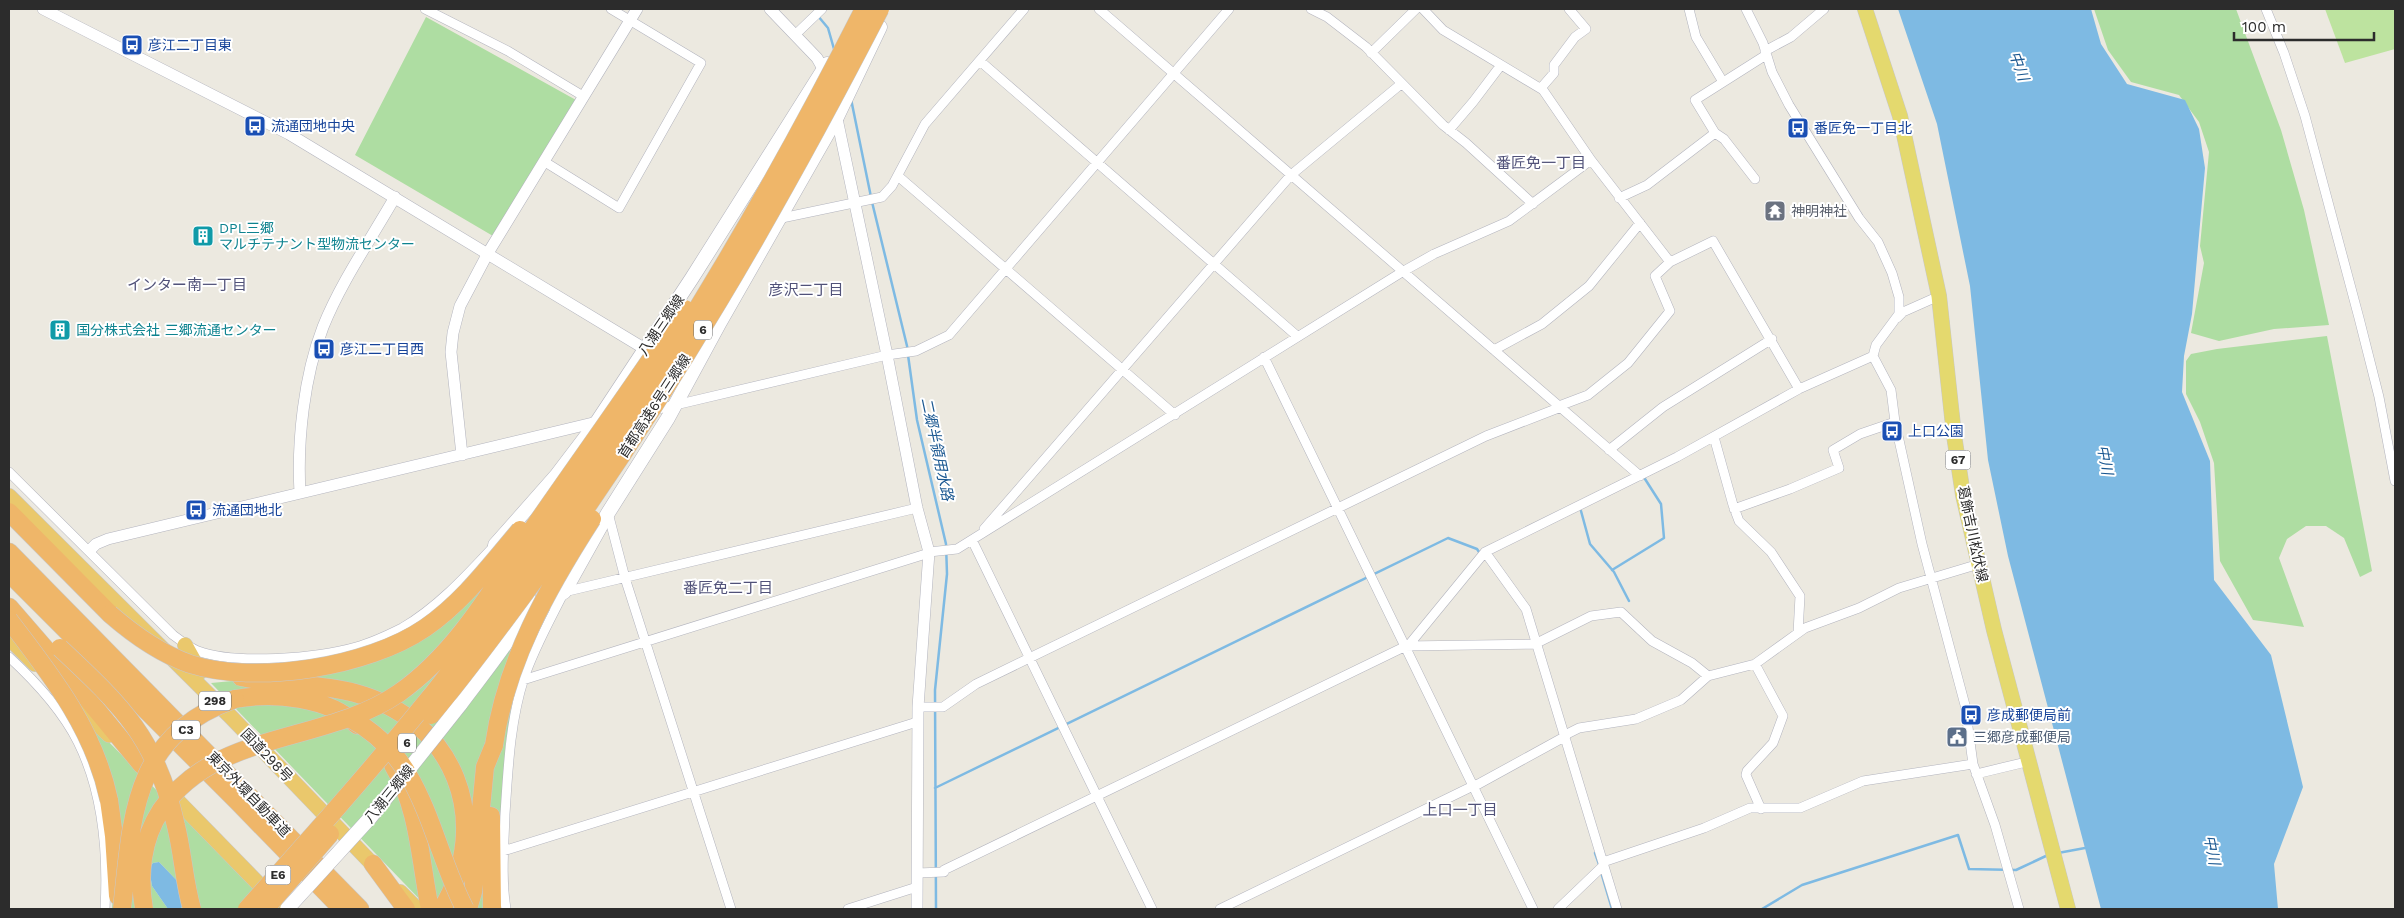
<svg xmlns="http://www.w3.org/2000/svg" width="2404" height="918" font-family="'Work Sans','Noto Sans JP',sans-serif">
<rect width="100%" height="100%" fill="#ece9e0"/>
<path fill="#aedda2" d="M2094,9H2236L2281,130L2304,210L2329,325L2274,329L2219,341L2191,333L2204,263L2200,246L2209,152L2199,122L2179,95L2131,82L2108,50Z
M426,17L576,100L493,236L355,155Z
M2327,336L2372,571L2360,577L2344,538L2326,526H2306L2287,539L2279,558L2304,627L2253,620L2220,561L2214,463L2200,422L2186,394V361L2191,354L2217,349Z
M489,579L550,606L522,670L506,741L501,820L503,909H429L211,683L297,675L371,661Z
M92,725L274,909H180L188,900L186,890L159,862L153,863L149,868L152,886L168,909H112L113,895Z"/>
<path fill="#bde39f" d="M2325,9H2395V49L2345,63Z"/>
<path fill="#7ebae3" d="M1898,9H2091L2101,44L2127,84L2185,100L2199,129L2205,168L2192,314L2184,356L2182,392L2210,461L2214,580L2271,655L2303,787L2274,864L2278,909H2101L2008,556L1988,460L1970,286L1937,124Z
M159,862L186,890L188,900L180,909H168L152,886L149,868L153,863Z"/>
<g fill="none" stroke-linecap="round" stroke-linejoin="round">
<path stroke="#7ebae3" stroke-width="2.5" d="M818,16L828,28L834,49
M851,99L871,197
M872,202L908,350
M908,355L917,420L946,544L947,574L935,690L936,909
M1581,511L1590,544L1614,572L1629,601
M1612,570L1664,538L1661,504L1645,479
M935,788L1448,538L1477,549L1481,555
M1595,853L1600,867
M2058,853L2085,848
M1601,872L1612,909
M1762,909L1802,885L1958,835L1969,869L2016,870L2048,855"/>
<g stroke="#b3b4be" stroke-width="10">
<path id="minor" d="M425,9L508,51L583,96
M1099,9L1640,476
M1311,9L1327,17L1366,47L1443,125L1466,143L1533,204
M1423,9L1443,30L1543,90L1591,160L1670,262
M1689,9L1696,37L1723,82
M1746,9L1763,43L1772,72L1789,105L1859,218L1878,242L1892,273L1899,297V314L1876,345L1873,356L1891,390L1895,422L1922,544L1965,705L1973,764L1995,825L2019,909
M2266,9L2284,53L2305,116L2359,318L2379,397L2395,481
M796,34L822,9
M1765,51L1791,37L1824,9
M1371,53L1416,9
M980,61L1297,336
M1541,88L1554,73V65L1575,37L1586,29L1569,9
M1449,130L1473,102L1501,65
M1715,133L1724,139L1755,179
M545,162L619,208L701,63L611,9
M898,176L1175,415
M1619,198L1647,185L1715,133L1695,100L1766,55
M777,219L882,197L892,186L925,124L1024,9
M1897,318L1903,312L1939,296
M1494,350L1542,324L1589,286L1640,223
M1264,357L1533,909
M1559,406L1588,395L1628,363L1670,311L1655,276L1670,262L1713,241L1799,389
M650,411L887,355L916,351L949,335L1229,9
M1714,437L1733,505L1739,521L1771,552L1800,596L1798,633
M1609,450L1663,407L1772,339
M9,472L173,635C181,641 189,647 198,651C235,665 318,658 356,647C371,643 388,635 402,628C438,607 467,575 495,545
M1734,509L1790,489L1839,468L1833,450L1860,434L1895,422
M608,513L625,578L731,909
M984,529L1291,175L1401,84
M972,540L1152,909
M929,552L957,549L1402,272L1434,254L1509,221L1591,160
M1485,552L1526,609L1617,909
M1537,643L1591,616L1621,612L1652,641L1692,663L1708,676
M1405,646L1537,644
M1408,646L1485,552L1677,457L1799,389L1873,356
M9,657C35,681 62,710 78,742C103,792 108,854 105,909
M1755,664L1783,716L1773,743L1747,771L1746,775L1761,809
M523,680L929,553
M918,707H943L976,684L1486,436L1561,407
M1565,735L1579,728L1636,719L1681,700L1708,676L1755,664L1805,628L1859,608L1899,588L1979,564
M1976,774L2030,761
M1473,787L1566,736
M503,851L917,722
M1603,862L1704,828L1750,808H1800L1863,781L1973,764
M944,870L1404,647
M917,873L944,872
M506,909C501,878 504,846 505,814C508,769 510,721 524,678C534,648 550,620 564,592L917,508
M848,909L917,887
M1220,909L1473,786
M1558,909L1604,865"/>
</g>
<g stroke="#b3b4be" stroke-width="12">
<path id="tertiary" d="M43,9L289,134L645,349L653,351
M770,9L817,58L826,74
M836,114L887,355L917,508L929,552L918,707L917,909
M462,455L451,352L453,333L460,306L488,253L637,9
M300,493C297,441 304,376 323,327C341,282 371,239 395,197
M90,550L96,544L108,539L597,422"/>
</g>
<g stroke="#b3b4be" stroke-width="15">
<path id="secondary" d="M499,562L495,554V545L556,476L597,422L692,278L827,64
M540,607L564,592L608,513L668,418L719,324L837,117L880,27
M460,705C478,680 520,630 528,603C530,597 527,591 524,585"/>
</g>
<g stroke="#c8c8c8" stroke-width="16">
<path id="primary" d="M1865,9L1900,116L1939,296L1954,435L1963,495L1994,630L2068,909"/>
</g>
<g stroke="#c8c8c8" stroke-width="16">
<path id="trunk" d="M9,496L231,717L380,872
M9,638L35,664
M185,645L200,672
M68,696L109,735
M166,789L283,909
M400,892L417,909"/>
</g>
<g stroke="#c8c8c8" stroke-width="19">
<path id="motorway" d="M9,512L110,614
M9,552L360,909
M9,573L238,802L342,909
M9,607L68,675L142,765
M241,677C279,685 318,683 355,693C455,720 494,821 442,909
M235,699C273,692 329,697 357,725
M393,765C419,808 420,861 430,909
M109,800L114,836L118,896
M491,816L492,909
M373,864L406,909
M468,909L473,892L485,767L494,745"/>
</g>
<use href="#minor" stroke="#fff" stroke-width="9"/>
<use href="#tertiary" stroke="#fff" stroke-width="11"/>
<use href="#secondary" stroke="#fff" stroke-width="14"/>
<use href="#primary" stroke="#e4d96e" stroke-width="15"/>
<use href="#trunk" stroke="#eac86c" stroke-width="15"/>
<use href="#motorway" stroke="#efb669" stroke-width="18"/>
<g stroke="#b3b4be" stroke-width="15" stroke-linecap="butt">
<path id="secondary-bridge" d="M287,909L370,818L460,705"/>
</g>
<g stroke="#c8c8c8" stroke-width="19" stroke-linecap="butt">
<path id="motorway-bridge" d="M110,614C134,635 159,653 190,664C256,685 368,667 425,628C463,602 491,564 520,530
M9,620C52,676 94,729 109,800
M60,648C123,707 157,739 176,826C183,854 184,882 192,909
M431,715C468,671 502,624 536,578C668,398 778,207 880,9
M351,719C425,758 430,842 465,909
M494,745C506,662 547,589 592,519
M122,909C132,817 132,735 235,699
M144,909C138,875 142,839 161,810C215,730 325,744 399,693C459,651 496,583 536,524C586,452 637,381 685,309
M247,909C308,841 369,773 427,701C456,666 482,628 509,591C644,407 761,212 864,9
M265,909L330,834"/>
</g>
<use href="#secondary-bridge" stroke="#fff" stroke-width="14"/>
<use href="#motorway-bridge" stroke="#efb669" stroke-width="18"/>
</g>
<defs>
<g id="bus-square" transform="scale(1.125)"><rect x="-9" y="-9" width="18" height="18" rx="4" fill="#1a4fb4" stroke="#fff"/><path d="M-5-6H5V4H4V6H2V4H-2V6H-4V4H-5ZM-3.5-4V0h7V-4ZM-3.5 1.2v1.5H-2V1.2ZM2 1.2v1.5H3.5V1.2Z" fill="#fff"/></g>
<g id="temple-square" transform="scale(1.125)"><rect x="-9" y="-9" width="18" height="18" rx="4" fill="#6b7280" stroke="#fff"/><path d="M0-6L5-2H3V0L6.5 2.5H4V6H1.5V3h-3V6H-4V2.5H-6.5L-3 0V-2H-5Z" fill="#fff"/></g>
<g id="building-square" transform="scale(1.125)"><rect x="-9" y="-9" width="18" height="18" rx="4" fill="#0f9aa8" stroke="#fff"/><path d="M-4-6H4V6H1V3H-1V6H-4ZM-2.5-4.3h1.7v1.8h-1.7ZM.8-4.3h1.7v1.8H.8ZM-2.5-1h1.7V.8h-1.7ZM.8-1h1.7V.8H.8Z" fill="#fff"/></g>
<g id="civic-square" transform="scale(1.125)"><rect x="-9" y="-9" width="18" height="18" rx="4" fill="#5c6f8a" stroke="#fff"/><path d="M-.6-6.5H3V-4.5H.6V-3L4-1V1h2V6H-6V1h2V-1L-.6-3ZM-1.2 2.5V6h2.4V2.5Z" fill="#fff"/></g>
</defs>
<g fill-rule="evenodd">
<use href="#bus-square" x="132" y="45"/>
<use href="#bus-square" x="255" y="126"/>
<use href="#bus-square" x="1798" y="128"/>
<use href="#temple-square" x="1775" y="211"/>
<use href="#building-square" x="203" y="236"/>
<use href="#building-square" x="60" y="330"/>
<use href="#bus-square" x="324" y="349"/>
<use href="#bus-square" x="1892" y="431"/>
<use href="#bus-square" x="196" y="510"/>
<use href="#bus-square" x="1971" y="715"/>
<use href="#civic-square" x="1957" y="737"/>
</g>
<g text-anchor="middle" stroke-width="4" stroke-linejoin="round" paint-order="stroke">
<g fill="#fff" stroke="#6b6b6b" stroke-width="1">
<rect x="694" y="320.5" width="18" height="19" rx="4"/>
<rect x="1945.5" y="450.5" width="25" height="19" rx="4"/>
<rect x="199" y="691.5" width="32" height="19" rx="4"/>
<rect x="172" y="720.5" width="28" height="19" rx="4"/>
<rect x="398" y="733.5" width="18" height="19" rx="4"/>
<rect x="265.5" y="865.5" width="25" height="19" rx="4"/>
</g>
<g font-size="12" font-weight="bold" fill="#2c2c2c">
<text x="703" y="334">6</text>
<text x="1958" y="464">67</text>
<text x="215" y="705">298</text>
<text x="186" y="734">C3</text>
<text x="407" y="747">6</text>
<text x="278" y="879">E6</text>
</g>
<g font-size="14" fill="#164399" stroke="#fff" text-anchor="start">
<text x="148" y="50">彦江二丁目東</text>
<text x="271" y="131">流通団地中央</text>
<text x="1814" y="133">番匠免一丁目北</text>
<text x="340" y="354">彦江二丁目西</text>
<text x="1908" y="436">上口公園</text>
<text x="212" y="515">流通団地北</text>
<text x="1987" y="720">彦成郵便局前</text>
</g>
<g font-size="14" fill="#5b616d" stroke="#fff" text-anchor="start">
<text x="1791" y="216">神明神社</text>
</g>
<g font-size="14" fill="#0d838f" stroke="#fff" text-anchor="start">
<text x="219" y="233">DPL三郷<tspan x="219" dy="16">マルチテナント型物流センター</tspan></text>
<text x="76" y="335">国分株式会社 三郷流通センター</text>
</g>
<g font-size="14" fill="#2c2c2c" stroke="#fff">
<text transform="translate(661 325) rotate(-56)" y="5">八潮三郷線</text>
<text transform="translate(654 406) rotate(-57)" y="5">首都高速6号三郷線</text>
<text transform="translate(1973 534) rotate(78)" y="5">葛飾吉川松伏線</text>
<text transform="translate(267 755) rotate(46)" y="5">国道298号</text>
<text transform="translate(249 794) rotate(46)" y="5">東京外環自動車道</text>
<text transform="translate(389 794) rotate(-51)" y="5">八潮三郷線</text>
</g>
<g font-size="14" fill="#4e5e75" stroke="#fff" text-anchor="start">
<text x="1973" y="742">三郷彦成郵便局</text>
</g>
<g font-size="15" font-style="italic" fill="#1b5891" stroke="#fff">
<text transform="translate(2019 66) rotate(70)" y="5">中川</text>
<text transform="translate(937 449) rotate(78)" y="5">二郷半領用水路</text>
<text transform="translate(2105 460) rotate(80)" y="5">中川</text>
<text transform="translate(2212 850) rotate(79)" y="5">中川</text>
</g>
<g font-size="15" fill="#515279" stroke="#fff">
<text x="1541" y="168">番匠免一丁目</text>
<text x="187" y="290">インター南一丁目</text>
<text x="806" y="295">彦沢二丁目</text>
<text x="728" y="593">番匠免二丁目</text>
<text x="1460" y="815">上口一丁目</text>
</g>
</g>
<rect width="2404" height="918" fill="none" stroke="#2c2c2c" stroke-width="20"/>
<path d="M2234 32v8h140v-8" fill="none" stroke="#2c2c2c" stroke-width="2.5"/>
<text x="2242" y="32" font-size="15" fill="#2c2c2c" stroke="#ffffff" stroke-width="4" paint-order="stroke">100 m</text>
</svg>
